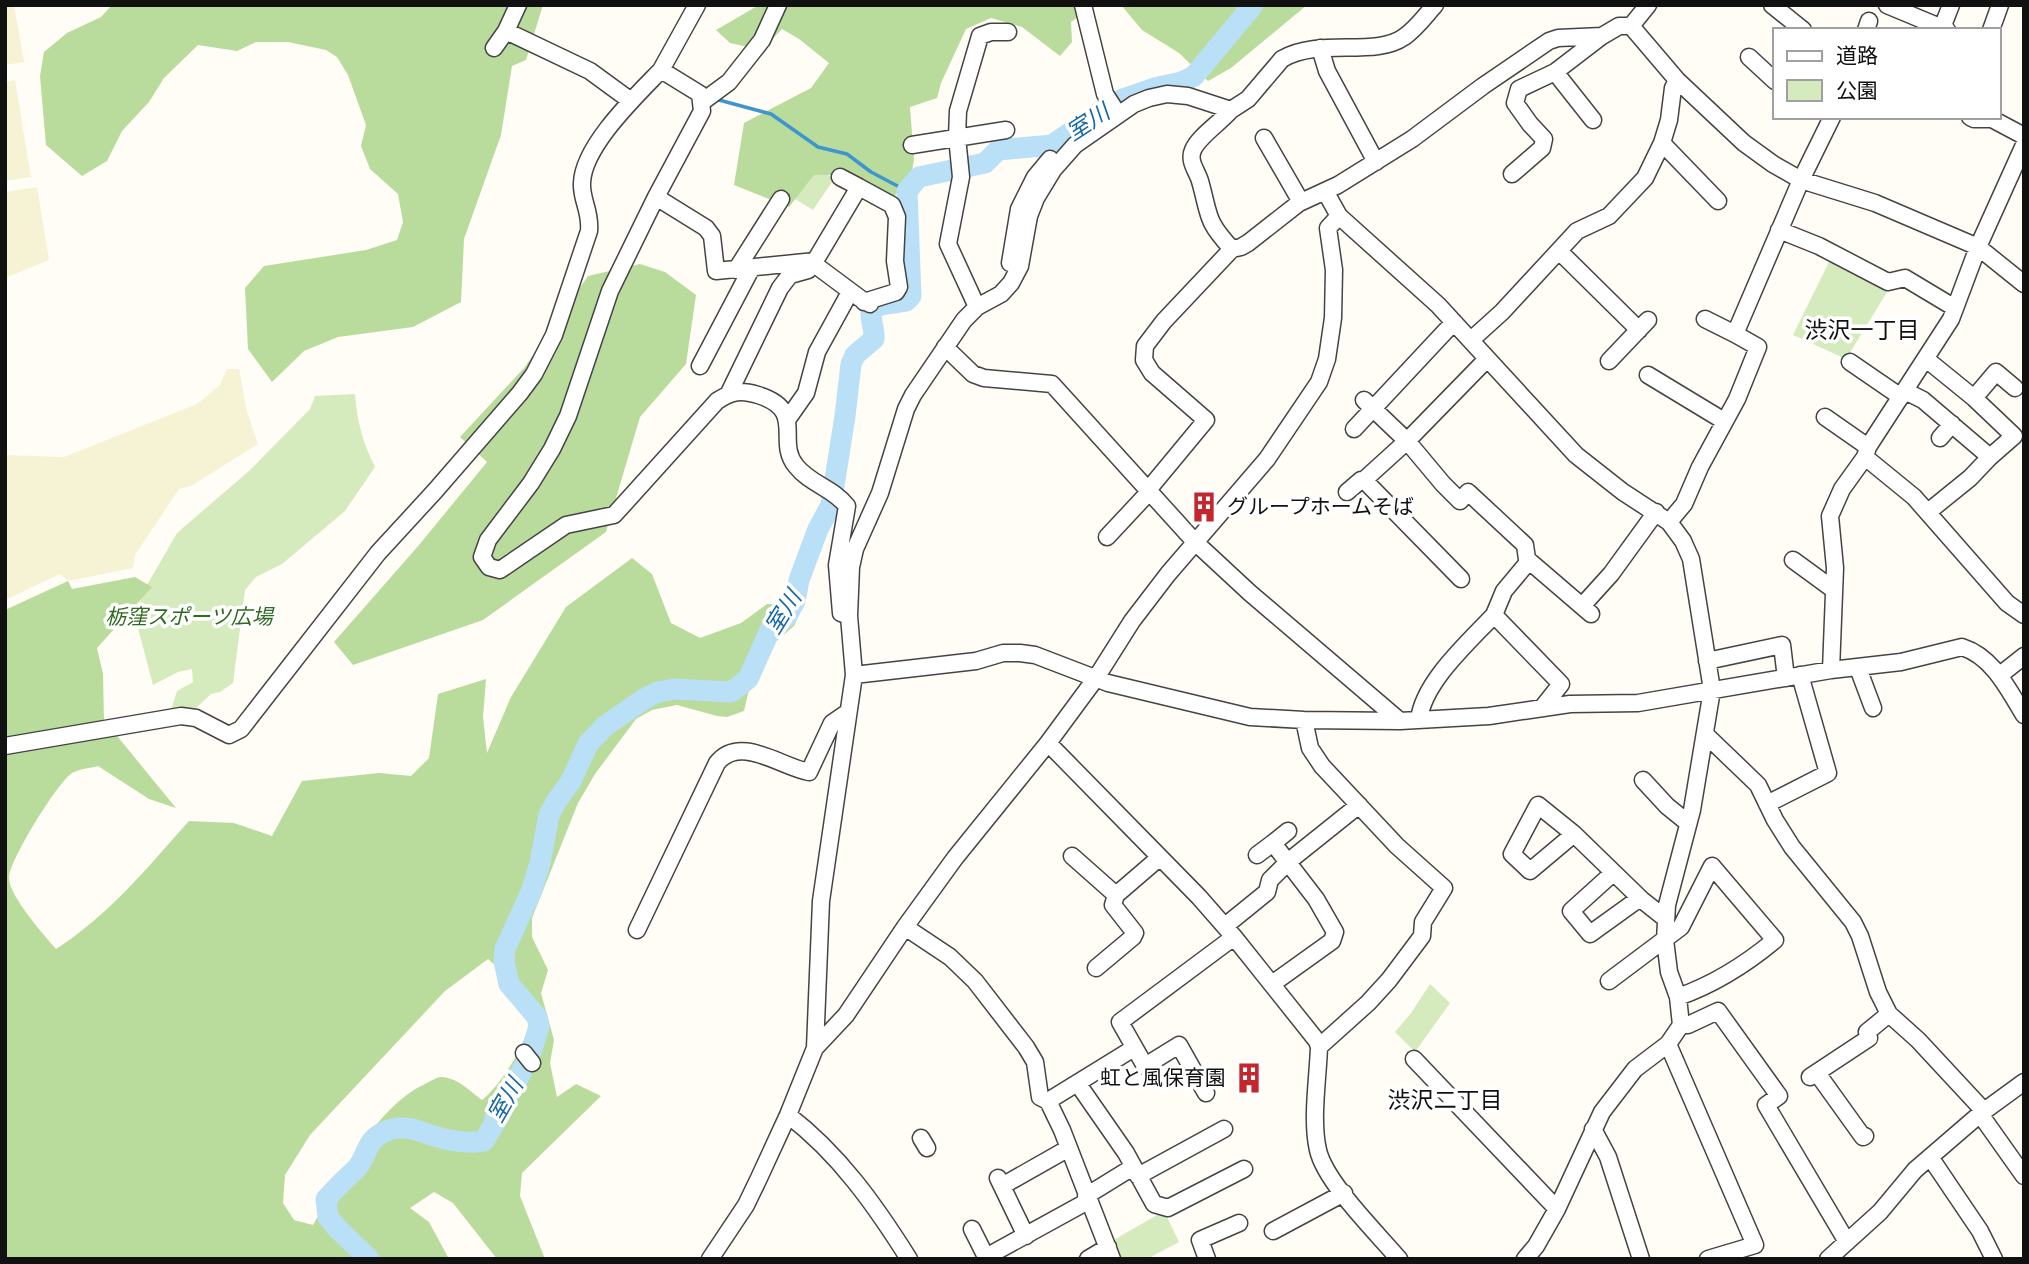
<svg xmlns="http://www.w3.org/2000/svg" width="2029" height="1264" font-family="Spectral,'Noto Sans JP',serif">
<rect width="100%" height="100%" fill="#fffdf5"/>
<path fill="#f6f3d4" d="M5,5H14L24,62L5,65Z
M15,80L31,177L5,181V82Z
M37,187L49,260L5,278V192Z
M227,369H239L247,412L258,444L191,486L179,489L135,555L133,568L68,581L60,574L5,600V455L64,457L197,404L220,385Z"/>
<path fill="#d5ebbd" d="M796,154L834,179L813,210L775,187Z
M1834,260L1889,289L1846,359L1793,335L1829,262Z
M355,394C357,422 363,443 375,467L345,511L282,564L256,577L245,590L233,683L220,692L211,694L195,709L170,713L177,691L193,682L192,669L178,672L153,685L135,617L143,592L177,533L249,471L310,409L315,396Z
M1430,984L1450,1003L1415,1052L1395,1032L1411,1013Z
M1164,1211L1179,1242L1147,1259H1119L1112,1241Z"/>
<path fill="#b9dc9c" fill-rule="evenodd" d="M112,5H543L526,60L512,66L501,135L464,239L461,302L413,327L338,337L304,351L272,382L248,349L245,288L264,266L366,250L397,240L403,222L398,194L370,169L361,146L366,125L348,75L337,57L326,50L288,42H256L237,51L198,45L164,78L149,102L122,131L107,161L82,176L46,145L40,76L44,52L67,33L101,17Z
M759,5H1099L1092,7L1071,22L1072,42L1060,56L1022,27L991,18L966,29L941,83L937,98L910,107L914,160L911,175L894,197L856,175H814L789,207L734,185L744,123L811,88L829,63L799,39L782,29L762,50L730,43L716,30Z
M1121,5H1307L1231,68L1208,81L1179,53L1142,30Z
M640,264L665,272L696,295L686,364L640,417L606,532L483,620L353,665L334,642L419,545L487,462L460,437L524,368L588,276Z
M632,558L652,574L671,623L700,638L741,623L767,604H804L794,626L772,645L749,689L744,711L727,717L717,716L677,705L652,710L636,719L595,774L578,803L532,918V937L548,970L541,993L554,1040L550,1063L557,1097L576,1084L601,1096L522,1173L520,1196L545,1259H497L453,1203L434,1192L410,1208L429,1222L449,1259H5V610L68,581L72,589L135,577L152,587L97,648L103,674L104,720L176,808L149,799L98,766C91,768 79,769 72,773C57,783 9,861 9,878C9,896 44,935 56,949C109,915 147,868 189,821L234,823L272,836L302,781L379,773L411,776L429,758L438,694L486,679L483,717L487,753L511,697L566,607ZM488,959L526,993C527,1002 530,1012 529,1021C527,1044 500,1086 482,1100C470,1091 455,1076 440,1077C435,1078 429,1082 425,1084C375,1107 341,1178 313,1225L294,1220L283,1203L285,1175L310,1135L445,991Z"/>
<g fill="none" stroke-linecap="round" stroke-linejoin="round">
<path stroke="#3f96cf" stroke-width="3.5" d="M719,100L771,114L818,147L847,154L871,172L907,191"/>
<path stroke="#b9e0f7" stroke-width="21" d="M369,1259L337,1228L328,1217L326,1199C336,1188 346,1178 357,1168C363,1161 365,1152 370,1144C380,1128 403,1125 419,1131C440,1139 462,1145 484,1141L494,1124L498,1106L513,1089L531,1052L539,1027L537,1017L509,984L504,961L505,949L531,892L540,863L549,815L556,802L571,781L588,744L605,726L644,699L658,692L673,689L731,692L748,679L770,630L786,617L795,601L799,580L818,529L831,505L845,416L851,364L855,355L874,339C875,329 870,321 871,311L880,305L906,301L911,296L907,191L919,177L985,163L998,150L1052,145L1105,108L1123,99L1158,87L1182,82L1194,76L1253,5"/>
<g stroke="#444" stroke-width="19">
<path id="minor" d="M1083,5L1105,94L1118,114
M1772,5L1803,30
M1887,5L1947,30
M1631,26L1648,5
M1942,28L1951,5
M1866,30L1869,21
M1991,30L2000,5
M506,31L590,71L631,101
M494,48L506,31L518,5
M1320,48L1327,71L1376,162
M1749,57L1775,81
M661,70L697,5
M1555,72L1593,120
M702,102L729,82L762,40L778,5
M1231,110C1221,122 1198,137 1193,150C1188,161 1197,171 1200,181C1210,216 1205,220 1232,249
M1970,117L1974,119H1992L2024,136
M1264,138L1301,202
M1662,143L1718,201
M912,145L1006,130
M1512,174L1542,148L1544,139L1530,124L1515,103L1519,89L1555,72L1602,36
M840,177L859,187
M1325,191L1339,216L1438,305L1576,455L1623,492L1669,522L1683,541L1691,559L1712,690L1692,810L1667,905L1665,940L1669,972L1678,997L1681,1025L1668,1044L1635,1069L1602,1112L1557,1209L1536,1246L1525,1259
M656,197L706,228L712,236L716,271L815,261L818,267L861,299L870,304
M1779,230L1819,246L1888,282L1905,278L1955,308
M1559,251L1639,330
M815,261L859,187L892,205L897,217L895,261L899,287L896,292L864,302
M1010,263L1019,209L1035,177L1050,159
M736,270L781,199
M977,307L948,244L961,177L957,137L958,111L980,36L991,32H1008
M1705,319L1735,334
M1471,340L1502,312L1577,231L1609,216L1645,178L1662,143L1669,120L1673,88L1677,80
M945,347L973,374L984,378L1052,384L1195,542L1250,593L1400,721
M1926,359L1974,398L2014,436L1990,457
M1609,361L1648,320
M1850,362L1901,397
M700,366L751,269
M1648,375L1724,421
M1905,391L1923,400L1990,457L1970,478L1928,512
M729,393L780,288L790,275L808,270
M1974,398L1996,372L2015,388
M1364,400L1407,441L1443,484L1460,501L1468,492L1525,545L1527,559L1591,614
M1825,417L1868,447
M787,420L806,393L817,352L850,292
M1354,429L1454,322
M1940,438L1952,424
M1865,457L1914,497L2007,603L2024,615
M1148,490L1206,420L1152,373L1144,360L1145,346L1164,321L1232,249L1241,247L1248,243L1299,203L1338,185L1412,139L1483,86L1549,41L1558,38L1602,36L1619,26H1631L1677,80L1744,143L1773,164L1801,180L1875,203L1978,247L2024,284
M1347,492L1361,480H1364
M1669,522L1684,504L1700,467L1737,399L1758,347L1735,334L1801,180L1832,117
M1107,537L1150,491
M1793,560L1834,590
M1529,561L1504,591L1494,615L1561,684L1542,708
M1461,579L1364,480L1407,441L1487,359
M1582,606L1611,574L1656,512
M1707,661L1782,645L1786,678
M1858,668L1873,708
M1831,670L1835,568L1830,516L1842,489L1865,457L1868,447L1951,319L1978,247L2024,145
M854,675L976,661L1003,653H1020L1035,655L1108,683L1250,717L1304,720L1400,721L1489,716L1570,704L1638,703L1831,670L1901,662L1962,647C1993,657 2008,689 2024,715
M2000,675L2024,656
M1304,720L1310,748L1322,766L1397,846L1444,888L1423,922L1422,936L1389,980L1368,1003L1319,1047
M1419,720C1423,682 1469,642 1494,615
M1705,734L1758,785L1775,820L1792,847L1853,922L1860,936L1878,992L1889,1014L1918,1040L1984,1111
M1048,743L1199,897L1234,937L1317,1041L1319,1047C1318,1078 1311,1120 1318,1150C1325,1182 1377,1233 1399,1259
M5,746L181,716L196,718L229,735L241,729L378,553L435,491L520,393L534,374L554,335L589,231C591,211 581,200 582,183C583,146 636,96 661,70L700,94L702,111L656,197L610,291L568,416L552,449L531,483L488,540L482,557L489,567L500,570L566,525L614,515L717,401C732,391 741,390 758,395C807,410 775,441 796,466C810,484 833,488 847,506L837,565L841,613L849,616
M1643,780L1667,806L1688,823
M1767,804L1828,773L1800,675
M1538,805L1574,834L1530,871L1512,854Z
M1574,834L1642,900L1666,919
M1273,843L1288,831
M1257,855L1273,843L1316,899L1335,932L1332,941L1272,984
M1072,856L1116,895L1159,858
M1613,873L1571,911L1590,934L1640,898
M1225,926L1267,892L1270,880L1289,861L1359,805
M905,927L950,957L975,981L1026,1047L1035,1062L1040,1097L1048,1101L1062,1130L1112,1259
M637,930L717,763C740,734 781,767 809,772L832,723L848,712
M1096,968L1133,937L1135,933L1113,905L1116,895
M1609,981L1681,927L1712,866L1775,940C1745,965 1715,984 1678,997
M1681,1025H1688L1718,1011L1779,1096L1766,1105L1847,1242
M1668,1044L1755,1245L1708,1259
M815,1048L846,1015L905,927L955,858L1048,743L1096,678L1132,621L1168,574L1267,459L1319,382L1327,359L1333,318L1334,270L1328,228L1339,216
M524,1053L532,1063
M1414,1059L1557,1209
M1817,1073L1863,1137L1865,1136
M1810,1077L1869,1038L1867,1032L1889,1014
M1078,1084L1126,1153L1154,1204L1168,1208L1244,1169
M1206,1093L1179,1045L1145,1066L1120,1022L1234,937
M1048,1101L1134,1048
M1980,1114L2024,1176
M788,1115C839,1154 875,1205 909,1259
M1593,1129L1608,1157L1641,1259
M921,1138L927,1148
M1930,1157L1980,1231L1994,1259
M1138,1176L1224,1129
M998,1178L1026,1236
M1002,1186L1069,1148
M1086,1196L1133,1167
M972,1229L986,1257L1088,1201
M1273,1231L1344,1193
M710,1259L746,1205L759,1178L788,1115L815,1048L821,901L854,675L849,616L851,567L855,549L880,493L906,409L913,395L964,320L977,307L1001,294L1011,283L1020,266L1029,216L1036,198L1053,170L1075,145L1134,104L1149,98L1167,94L1188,96L1231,110L1248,99L1282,59C1320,37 1374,58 1404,37C1416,29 1426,15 1435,5
M1088,1259L1108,1247
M1207,1259L1200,1240L1239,1223
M1828,1259L1880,1212L1915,1170L1980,1114L2024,1082"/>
</g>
<use href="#minor" stroke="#fff" stroke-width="16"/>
</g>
<defs>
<g id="building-bare" transform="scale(2.415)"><path d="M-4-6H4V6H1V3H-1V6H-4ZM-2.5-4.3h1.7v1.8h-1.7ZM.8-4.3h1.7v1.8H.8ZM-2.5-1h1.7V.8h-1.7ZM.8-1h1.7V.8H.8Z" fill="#c4262e" stroke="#fff" stroke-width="2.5" paint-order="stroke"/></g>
</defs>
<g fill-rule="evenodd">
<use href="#building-bare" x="1204" y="507"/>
<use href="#building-bare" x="1249" y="1078"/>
</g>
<g text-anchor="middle" stroke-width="7" stroke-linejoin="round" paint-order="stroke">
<g font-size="21" fill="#111" stroke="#fff" text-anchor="start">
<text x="1227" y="514">グループホームそば</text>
<text x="1226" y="1085" text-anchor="end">虹と風保育園</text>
</g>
<g font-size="21" font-style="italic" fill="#2f6b1f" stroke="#fff">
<text x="189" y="624">栃窪スポーツ広場</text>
</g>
<g font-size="23" font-style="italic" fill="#1768a6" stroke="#fff">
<text transform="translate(1088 122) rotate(-33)" y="8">室川</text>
<text transform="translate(783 612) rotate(-58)" y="8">室川</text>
<text transform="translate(505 1100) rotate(-60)" y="8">室川</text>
</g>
<g font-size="23" fill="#111" stroke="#fff">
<text x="1862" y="338">渋沢一丁目</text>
<text x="1445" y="1108">渋沢二丁目</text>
</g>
</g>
<rect width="2029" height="1264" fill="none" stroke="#111111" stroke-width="14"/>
<rect x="1773" y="28" width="228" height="91" fill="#ffffff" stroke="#a0a0a0" stroke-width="2"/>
<rect x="1787" y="51" width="35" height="10" fill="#ffffff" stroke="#a0a0a0" stroke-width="2"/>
<text x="1836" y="63" font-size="21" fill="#111111">道路</text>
<rect x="1787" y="80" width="35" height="21" fill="#d5ebbd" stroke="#a0a0a0" stroke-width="2"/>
<text x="1836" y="98" font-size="21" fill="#111111">公園</text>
</svg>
